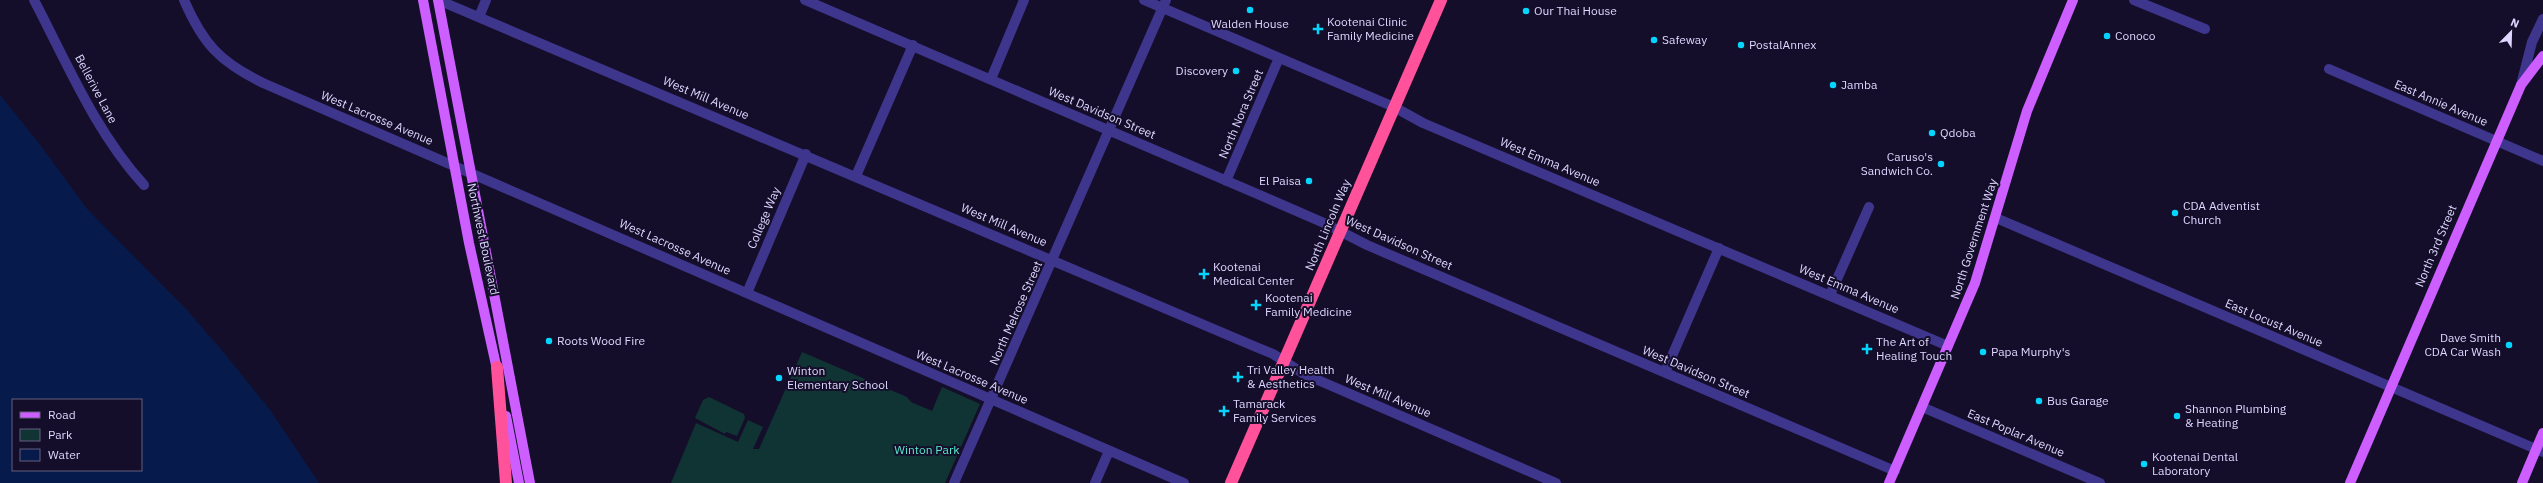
<svg xmlns="http://www.w3.org/2000/svg" width="2543" height="483" font-family="'IBM Plex Sans',sans-serif">
<rect width="100%" height="100%" fill="#150e2a"/>
<path fill="#103334" d="M802,352L907,397L911,402L932,411L942,387L980,404L945,483H671L696,423L738,442L748,420L763,427L753,449H759Z
M709,397L744,414L745,418L737,436L726,432L725,434L695,418L703,400Z"/>
<path fill="#061b4b" fill-rule="evenodd" d="M0,95L38,142L88,210L187,310L225,354L270,410L319,483H0ZM13,400H141V470H13Z"/>
<g fill="none" stroke-linecap="round" stroke-linejoin="round">
<path stroke="#3e358d" stroke-width="10" d="M34,0C67,63 96,133 144,185
M184,0C203,44 220,62 263,83L1184,483
M438,0L1256,347L1273,354L1304,374L1556,483
M805,0L1262,196L1324,223L1367,245L1895,471
M1144,0L1394,107L1423,123L1948,346
M2134,0L2205,29
M479,17L486,0
M2329,69L2543,161
M991,79L1024,0
M2521,85L2532,42L2543,19
M856,176L913,45
M1226,181L1279,58
M1996,218L2543,452
M747,293L806,154
M1830,295L1869,207
M1665,372L1719,248
M1922,407L2100,483
M954,483L1166,0
M1095,483L1109,451"/>
<path stroke="#cd5eff" stroke-width="10" d="M423,0L469,243L498,374
M438,0L530,483
M506,416L519,483
M1889,483L1975,283L2027,111L2073,0
M2350,483L2521,85L2543,56
M2522,483L2543,433"/>
<path stroke="#ff529a" stroke-width="12" d="M497,367L506,483
M1231,483L1441,0"/>
</g>
<g fill="#03d5ff" stroke="#150e2a" stroke-width="1.5">
<circle cx="1250" cy="10" r="4"/>
<circle cx="1526" cy="11" r="4"/>
<path d="M1316 23h4v4h4v4h-4v4h-4v-4h-4v-4h4z"/>
<circle cx="2107" cy="36" r="4"/>
<circle cx="1654" cy="40" r="4"/>
<circle cx="1741" cy="45" r="4"/>
<circle cx="1236" cy="71" r="4"/>
<circle cx="1833" cy="85" r="4"/>
<circle cx="1932" cy="133" r="4"/>
<circle cx="1941" cy="164" r="4"/>
<circle cx="1309" cy="181" r="4"/>
<circle cx="2175" cy="213" r="4"/>
<path d="M1202 268h4v4h4v4h-4v4h-4v-4h-4v-4h4z"/>
<path d="M1254 299h4v4h4v4h-4v4h-4v-4h-4v-4h4z"/>
<circle cx="549" cy="341" r="4"/>
<circle cx="2509" cy="345" r="4"/>
<path d="M1865 343h4v4h4v4h-4v4h-4v-4h-4v-4h4z"/>
<circle cx="1983" cy="352" r="4"/>
<path d="M1236 371h4v4h4v4h-4v4h-4v-4h-4v-4h4z"/>
<circle cx="779" cy="378" r="4"/>
<circle cx="2039" cy="401" r="4"/>
<path d="M1222 405h4v4h4v4h-4v4h-4v-4h-4v-4h4z"/>
<circle cx="2177" cy="416" r="4"/>
<circle cx="2144" cy="464" r="4"/>
</g>
<g text-anchor="middle" stroke-width="4" stroke-linejoin="round" paint-order="stroke">
<g font-size="12" fill="#ded7ff" stroke="#150e2a" text-anchor="start">
<text x="1534" y="15">Our Thai House</text>
<text x="1327" y="26">Kootenai Clinic<tspan x="1327" dy="14">Family Medicine</tspan></text>
<text x="1250" y="28" text-anchor="middle">Walden House</text>
<text x="2115" y="40">Conoco</text>
<text x="1662" y="44">Safeway</text>
<text x="1749" y="49">PostalAnnex</text>
<text x="1228" y="75" text-anchor="end">Discovery</text>
<text x="1841" y="89">Jamba</text>
<text x="1940" y="137">Qdoba</text>
<text x="1933" y="161" text-anchor="end">Caruso's<tspan x="1933" dy="14">Sandwich Co.</tspan></text>
<text x="1301" y="185" text-anchor="end">El Paisa</text>
<text x="2183" y="210">CDA Adventist<tspan x="2183" dy="14">Church</tspan></text>
<text x="1213" y="271">Kootenai<tspan x="1213" dy="14">Medical Center</tspan></text>
<text x="1265" y="302">Kootenai<tspan x="1265" dy="14">Family Medicine</tspan></text>
<text x="2501" y="342" text-anchor="end">Dave Smith<tspan x="2501" dy="14">CDA Car Wash</tspan></text>
<text x="557" y="345">Roots Wood Fire</text>
<text x="1876" y="346">The Art of<tspan x="1876" dy="14">Healing Touch</tspan></text>
<text x="1991" y="356">Papa Murphy's</text>
<text x="1247" y="374">Tri Valley Health<tspan x="1247" dy="14">&amp; Aesthetics</tspan></text>
<text x="787" y="375">Winton<tspan x="787" dy="14">Elementary School</tspan></text>
<text x="2047" y="405">Bus Garage</text>
<text x="1233" y="408">Tamarack<tspan x="1233" dy="14">Family Services</tspan></text>
<text x="2185" y="413">Shannon Plumbing<tspan x="2185" dy="14">&amp; Heating</tspan></text>
<text x="2152" y="461">Kootenai Dental<tspan x="2152" dy="14">Laboratory</tspan></text>
</g>
<g font-size="12" fill="#ded7ff" stroke="#150e2a">
<text transform="translate(96 89) rotate(62)" y="4">Bellerive Lane</text>
<text transform="translate(706 98) rotate(23)" y="4">West Mill Avenue</text>
<text transform="translate(2441 103) rotate(23)" y="4">East Annie Avenue</text>
<text transform="translate(1102 113) rotate(23)" y="4">West Davidson Street</text>
<text transform="translate(1241 114) rotate(-67)" y="4">North Nora Street</text>
<text transform="translate(377 118) rotate(23)" y="4">West Lacrosse Avenue</text>
<text transform="translate(1550 162) rotate(23)" y="4">West Emma Avenue</text>
<text transform="translate(764 218) rotate(-67)" y="4">College Way</text>
<text transform="translate(1004 225) rotate(23)" y="4">West Mill Avenue</text>
<text transform="translate(1328 225) rotate(-67)" y="4">North Lincoln Way</text>
<text transform="translate(483 239) rotate(78)" y="4">Northwest Boulevard</text>
<text transform="translate(1974 239) rotate(-72)" y="4">North Government Way</text>
<text transform="translate(1399 243) rotate(24)" y="4">West Davidson Street</text>
<text transform="translate(2436 246) rotate(-67)" y="4">North 3rd Street</text>
<text transform="translate(675 247) rotate(24)" y="4">West Lacrosse Avenue</text>
<text transform="translate(1849 289) rotate(23)" y="4">West Emma Avenue</text>
<text transform="translate(1016 313) rotate(-66)" y="4">North Melrose Street</text>
<text transform="translate(2274 323) rotate(23)" y="4">East Locust Avenue</text>
<text transform="translate(1696 372) rotate(23)" y="4">West Davidson Street</text>
<text transform="translate(972 377) rotate(23)" y="4">West Lacrosse Avenue</text>
<text transform="translate(1388 396) rotate(23)" y="4">West Mill Avenue</text>
<text transform="translate(2016 433) rotate(23)" y="4">East Poplar Avenue</text>
</g>
<g font-size="12" fill="#58eacf" stroke="#150e2a">
<text x="927" y="454">Winton Park</text>
</g>
</g>
<rect x="12" y="399" width="130" height="72" fill="#150e2a" stroke="#655e7f"/>
<rect x="20" y="412" width="20" height="6" fill="#cd5eff" stroke="#655e7f"/>
<text x="48" y="419" font-size="12" fill="#ded7ff">Road</text>
<rect x="20" y="429" width="20" height="12" fill="#103334" stroke="#655e7f"/>
<text x="48" y="439" font-size="12" fill="#ded7ff">Park</text>
<rect x="20" y="449" width="20" height="12" fill="#061b4b" stroke="#655e7f"/>
<text x="48" y="459" font-size="12" fill="#ded7ff">Water</text>
<g transform="translate(2511 32) rotate(23)" stroke="#150e2a" stroke-width="3" paint-order="stroke">
<path d="M0-3L7 15L0 10L-7 15Z" fill="#ded7ff"/>
<text y="-6" font-size="11" font-weight="bold" text-anchor="middle" fill="#ded7ff">N</text>
</g>
</svg>
